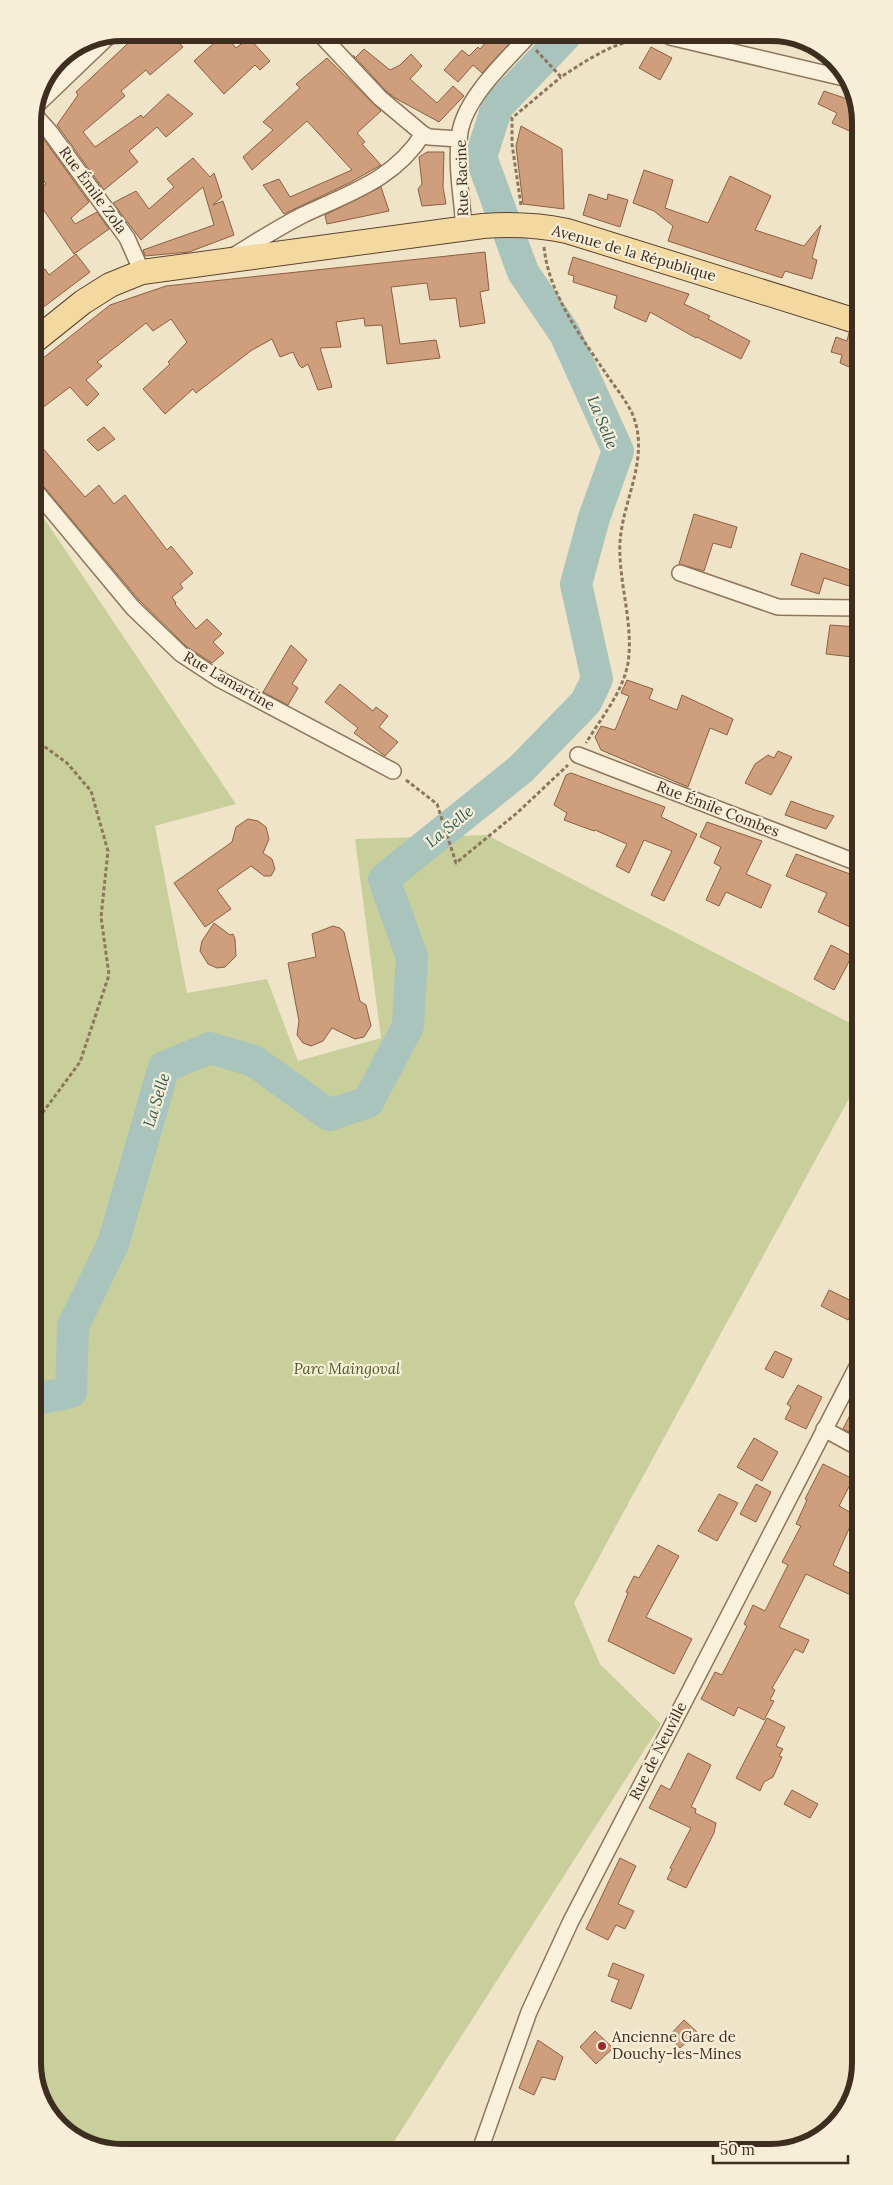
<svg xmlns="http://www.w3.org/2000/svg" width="893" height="2185" font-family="Lora,serif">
<rect width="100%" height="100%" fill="#f0e4c8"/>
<path fill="#c9cf9b" d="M37,508L236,804L155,826L187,993L267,979L298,1061L381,1038L355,839L487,835L858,1027V1082L574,1603L600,1664L661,1724L388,2151L116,2152L67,2134L37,2091L34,509Z"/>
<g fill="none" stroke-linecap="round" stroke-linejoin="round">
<path stroke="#a9c4bc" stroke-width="32" d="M36,1399L71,1392L73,1326L113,1244L164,1067L210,1048L254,1061L329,1115L368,1102L408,1026L412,957L384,879L521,769L586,702L597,679L576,584L594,518L618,451L565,334L523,272L481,157L497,107L568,33"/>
</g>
<path fill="#cf9f7d" stroke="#8d5f41" d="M140,32L169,33L183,47L150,75L146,70L121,91L125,96L83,132L95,147L141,115L143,118L168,94L193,114L166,137L157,127L129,151L138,162L104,190L57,125L78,95L76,92Z
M494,33H519L482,73L473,65L458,82L444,70L462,50L469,56L478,47L480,49Z
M224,34L236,48L249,38L270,61L260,70L255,65L224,94L194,61Z
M651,47L672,58L660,80L639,68Z
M364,49L390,70L400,65L411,54L422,66L410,79L437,103L453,86L464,96L439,122L395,98L386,91L353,55L355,58Z
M327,58L381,111L357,133L365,142L362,144L381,165L349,183L284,214L263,185L279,179L290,197L352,170L307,121L252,170L243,157L273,130L263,122L300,88L296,84Z
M824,91L856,102V134L832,123L837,113L818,104Z
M521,126L562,149L564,209L523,204L516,146Z
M33,129L43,138L89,202L71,218L75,224L97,212L109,229L74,254L36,199L43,194L39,189L46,184L33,168Z
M427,152H444L443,187L446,204L422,206L418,189L422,184L419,157Z
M193,158L210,177L214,173L222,197L213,205L223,201L234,235L189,252L145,256L143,250L214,225L203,187L141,240L113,203L136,191L149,209L174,187L167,179Z
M644,170L673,180L665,208L708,223L730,176L771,196L755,230L804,246L821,225L812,258L817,260L812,279L785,271L782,278L668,241L673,226L654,211L633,203Z
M381,187L389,211L327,224L325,215Z
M589,194L607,200L608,194L628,200L620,227L583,215Z
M485,252L489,290L480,292L485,323L460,327L456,298L430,300L427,283L391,287L400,344L436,340L440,358L387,364L382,325L365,326L364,318L336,322L341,347L320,348L332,387L318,390L308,364L302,368L299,365L293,352L280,357L272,339L252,350L196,393L193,389L165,414L143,389L170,364L168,362L187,342L171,319L153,331L146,323L97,362L102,366L86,380L99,394L87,406L70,387L33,415V366L110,305L166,286Z
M76,254L90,272L33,315V277L45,269L49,275Z
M573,257L689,294L684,304L710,316L708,319L750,341L741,359L697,337L696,338L650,312L646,322L614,308L617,296L573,282L574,276L568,274Z
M849,333L856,334V370L840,363L842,355L831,352L836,337L847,341Z
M104,427L115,439L98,451L87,440Z
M33,437L85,497L99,485L114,504L125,495L167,550L171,546L193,573L180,584L183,588L172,597L176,603L175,604L196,629L207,619L222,634L213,642L224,653L212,663L187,647L139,600L34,475Z
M694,514L737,527L731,548L713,543L704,571L679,564Z
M801,553L853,571L849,586L824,578L819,594L791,585Z
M830,625L857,627L853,657L826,654Z
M291,645L307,660L292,684L298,688L288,705L263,692Z
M627,680L653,689L649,699L677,710L682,695L733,719L727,735L710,728L688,787L601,750L595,737L601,726L615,730L629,696L621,693Z
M340,684L373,711L376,707L388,716L379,727L398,742L385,756L354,733L358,728L325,702Z
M778,751L792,757L771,795L745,783L755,764L768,755L774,758Z
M571,773L665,807L661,817L697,834L664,901L651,895L672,851L644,840L629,873L616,866L627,844L595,830L594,831L564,820L567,813L554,805L566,775Z
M791,801L815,810L834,816L826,829L785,815Z
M248,819L258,821L266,827L269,839L263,853L272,859L275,869L271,876H264L251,866L217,890L231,909L205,927L174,883L232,842L236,827Z
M707,822L762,841L746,874L771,885L761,908L726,892L719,906L706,900L721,867L714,863L721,847L700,837Z
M796,854L858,877V912L850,927L818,912L827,893L786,876Z
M214,923L230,935L233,934L235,939L236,956L225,967L217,968L208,964L200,951L202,941Z
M333,926L340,928L344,932L360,1001L366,1005L371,1026L364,1037L355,1039L332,1028L323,1041L311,1046L303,1043L297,1035L299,1021L288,963L316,957L312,934Z
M831,945L852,956L834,990L814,979Z
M829,1290L856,1303L848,1320L821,1306Z
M775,1351L792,1359L783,1378L765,1369Z
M798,1385L822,1397L806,1429L785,1419L791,1407L787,1404Z
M859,1397V1437L843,1429Z
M754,1438L778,1452L762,1481L737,1467Z
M823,1464L853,1479L839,1506L855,1515L833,1565L859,1578V1587L855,1597L806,1574L779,1627L809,1640L803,1653L795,1649L772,1688L775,1690L770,1700L774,1701L764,1720L738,1707L734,1716L701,1699L715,1672L722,1675L747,1626L744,1624L753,1605L765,1611L788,1565L782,1562L801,1526L796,1524L807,1500L805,1499Z
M756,1484L771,1492L756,1522L740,1514Z
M719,1494L738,1503L717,1541L698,1531Z
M658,1545L679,1556L646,1617L692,1639L674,1674L608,1641L628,1593L626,1592L634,1576L639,1578Z
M767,1718L785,1727L776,1746L783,1749L779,1756L782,1757L773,1777L764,1782L760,1791L736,1778Z
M688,1753L711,1765L691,1807L696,1809L695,1813L716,1823L714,1833L686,1888L667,1879L672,1869L670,1868L691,1828L649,1808L661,1785L670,1790Z
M792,1790L818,1804L810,1818L784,1804Z
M620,1858L636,1866L618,1904L634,1911L625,1929L616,1925L608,1940L586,1929Z
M613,1963L644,1975L631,2009L611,2001L619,1980L608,1976Z
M684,2020L697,2032L680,2048L669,2036Z
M595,2031L613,2048L596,2064L580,2047Z
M538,2040L563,2057L555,2080L542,2077L534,2095L519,2088Z"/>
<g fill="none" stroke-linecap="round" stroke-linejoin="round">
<g stroke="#8d765c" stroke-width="18">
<path id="minor" d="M319,33L380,98L423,134L429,137L459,139
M670,37L844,78
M38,104L110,35
M34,114L50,132L127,238L142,272
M464,228C462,197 455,163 460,132C466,96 508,59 531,33
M233,256C256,242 279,227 303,215C349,193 394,180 423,134
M34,489L133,608L181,654L219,679L393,771
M680,573L778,607L857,608
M578,755L858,863
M824,1429L859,1448
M480,2150L529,2012L570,1923L859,1363"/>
</g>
<g stroke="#5b4430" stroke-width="26">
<path id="primary" d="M33,342L83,302L110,285L142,272L483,226C512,224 539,225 567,231L856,321"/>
</g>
<path stroke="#8d765c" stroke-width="3" stroke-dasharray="4 2.5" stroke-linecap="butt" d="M536,50L561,77C590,58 618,39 654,37
M521,205L512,144V118L561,77
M544,247C549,296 583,339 609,378C617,389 626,401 632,413C651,457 623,498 620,542C618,582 634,623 628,663C623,692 601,718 586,743
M34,739L67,763L91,791L108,851L101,917L109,975L80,1062L35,1123
M406,780L437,804L456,863L517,813L568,765"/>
<use href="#minor" stroke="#faf1dc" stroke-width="15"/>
<use href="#primary" stroke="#f3d9a0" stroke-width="24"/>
</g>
<circle fill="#9e2a2b" stroke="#f7eed8" stroke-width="2" cx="602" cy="2046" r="5"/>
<g text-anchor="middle" stroke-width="4.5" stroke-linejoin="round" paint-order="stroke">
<g font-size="15" fill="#3d2e20" stroke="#f7eed8">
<text transform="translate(462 178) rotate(-92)" y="5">Rue Racine</text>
<text transform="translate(93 190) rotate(54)" y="5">Rue Émile Zola</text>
<text transform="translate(634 253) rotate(16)" y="5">Avenue de la République</text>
<text transform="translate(229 681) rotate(30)" y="5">Rue Lamartine</text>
<text transform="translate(718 809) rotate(21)" y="5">Rue Émile Combes</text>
<text transform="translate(658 1751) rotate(-63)" y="5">Rue de Neuville</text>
</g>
<g font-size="15" font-style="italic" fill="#4d5a26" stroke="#f7eed8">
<text x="347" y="1374">Parc Maingoval</text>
</g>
<g font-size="15" fill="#3d2e20" stroke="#f7eed8" text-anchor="start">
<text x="612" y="2042">Ancienne Gare de<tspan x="612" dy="17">Douchy-les-Mines</tspan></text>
</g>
<g font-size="16" font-style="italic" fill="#2f5d5a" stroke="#f7eed8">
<text transform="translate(603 422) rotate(68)" y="6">La Selle</text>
<text transform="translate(449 826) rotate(-39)" y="6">La Selle</text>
<text transform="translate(156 1100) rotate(-73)" y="6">La Selle</text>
</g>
</g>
<path d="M0 0H893V2185H0ZM122 41H771A81 81 0 0 1 852 122V2063A81 81 0 0 1 771 2144H122A81 81 0 0 1 41 2063V122A81 81 0 0 1 122 41Z" fill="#f7eed8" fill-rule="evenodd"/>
<path fill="none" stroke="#3d2e20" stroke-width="6" d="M122 41H771A81 81 0 0 1 852 122V2063A81 81 0 0 1 771 2144H122A81 81 0 0 1 41 2063V122A81 81 0 0 1 122 41Z"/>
<path d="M713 2155v8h135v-8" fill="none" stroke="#3d2e20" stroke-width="2.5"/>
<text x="720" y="2155" font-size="15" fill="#3d2e20" stroke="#f7eed8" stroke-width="4" paint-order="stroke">50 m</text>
</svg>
